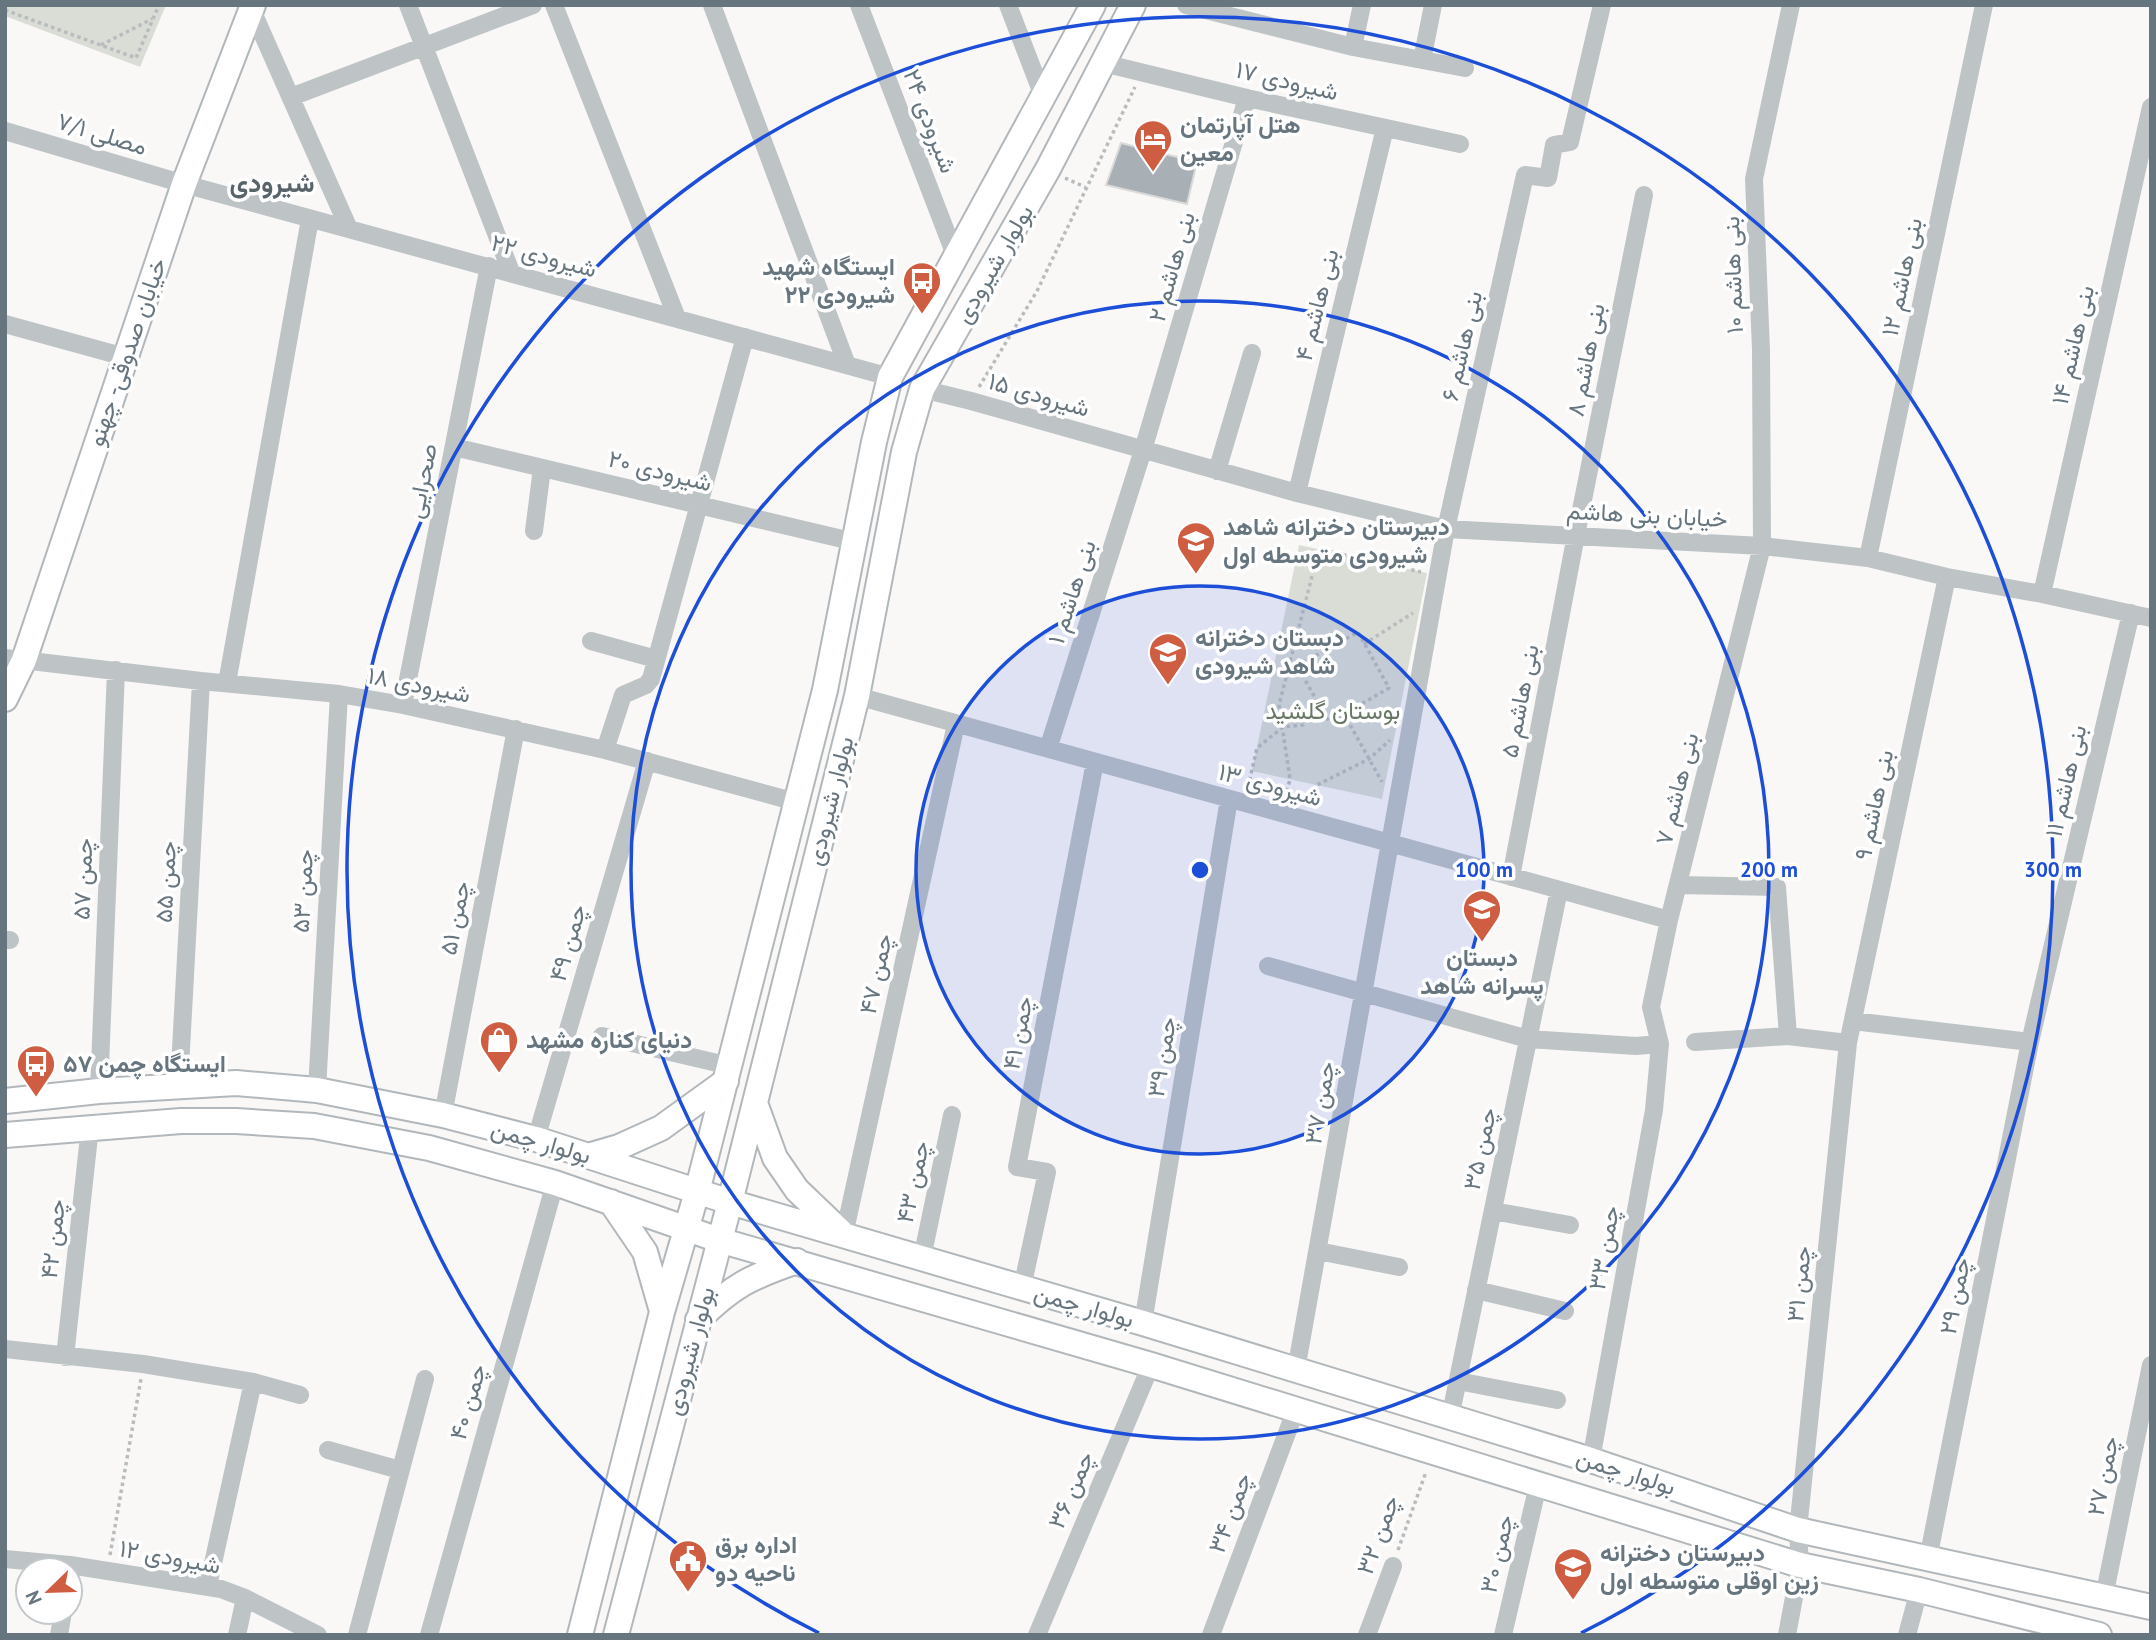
<svg xmlns="http://www.w3.org/2000/svg" width="2156" height="1640" font-family="'PT Sans',Vazirmatn,sans-serif">
<rect width="100%" height="100%" fill="#f9f8f7"/>
<path fill="#d9ddd6" d="M5,5H166L140,67L5,16Z
M1299,545L1427,573L1382,799L1252,771Z"/>
<path fill="#a8afb5" stroke="#dadad9" stroke-width="2" d="M1121,143L1197,162L1187,204L1106,185Z"/>
<g fill="none" stroke-linecap="round" stroke-linejoin="round">
<g stroke="#b1b7bb" stroke-width="28">
<path id="secondary" d="M5,699L24,660L184,184L253,5
M5,1101L99,1091L236,1083L317,1090L443,1115L536,1139L730,1202L1143,1323L1591,1460L1798,1530L2151,1607
M755,1103L775,1158L797,1190L841,1232
M5,1135L181,1121H236L314,1126L429,1148L555,1183L719,1240L1151,1365L1800,1565L1919,1590L2099,1635
M588,1156L619,1147L661,1128L726,1081
M611,1202L645,1252L662,1311
M698,1320C733,1285 751,1277 797,1261
M580,1635L662,1312L697,1192L825,690L874,442L890,377L1093,5
M616,1635L730,1202L857,696L904,452L922,389L1048,169L1133,5"/>
</g>
<path stroke="#b9bcbe" stroke-width="3.5" stroke-dasharray="3.5 3.5" stroke-linecap="butt" d="M5,10L136,58L159,5
M101,45L152,19
M1065,178L1085,187
M979,387L1037,291L1135,87
M1364,644L1413,613
M1344,714L1389,688L1358,632L1297,666L1329,722L1344,714L1382,782
M1248,787L1257,748L1283,727L1303,725L1322,710
M1285,798L1290,779L1279,705L1319,549L1421,572
M1313,805L1317,785L1369,759L1390,740
M1398,1550L1426,1472
M110,1555L141,1379"/>
<path stroke="#bec3c6" stroke-width="18" d="M408,5L511,272
M554,5L677,318
M712,5L847,365
M859,5L955,255
M1008,5L1043,96
M1186,5L1353,47L1465,68
M251,8L349,229
M1353,47L1362,5
M1422,60L1433,5
M1103,63L1247,98L1460,144
M291,97L533,5
M5,131L184,184L890,377
M5,324L125,357
M922,389L971,401L1297,493L1446,529L1762,546L1868,558L1947,577L2042,594L2151,618
M454,447L855,542
M1217,471L1252,353
M1297,493L1385,128
M534,531L542,468
M1868,558L1984,5
M2042,594L2151,107
M591,641L656,659
M5,658L201,681L339,694L403,705L605,750L796,802
M227,683L310,219
M857,696L1669,920
M403,705L489,266
M1048,749L1143,450L1247,98
M605,750L623,695L646,685L651,679L745,337
M1511,877L1576,535L1644,195
M1678,885L1777,887L1788,1036
M5,940H10
M1268,966L1528,1039L1636,1046L1660,1044
M1853,1021L2030,1042
M602,1036L730,1066
M1695,1042L1788,1036L1848,1043
M179,1086L201,681
M317,1090L339,694
M99,1091L116,670
M443,1115L516,729
M536,1139L647,761
M1493,1211L1570,1225
M844,1235L956,724
M1318,1251L1399,1267
M922,1258L952,1115
M1022,1288L1047,1172L1017,1167L1095,762
M1476,1290L1565,1311
M1143,1323L1229,799
M5,1349L143,1364L253,1382L300,1395
M65,1357L90,1127
M1296,1370L1446,529L1525,175L1548,178L1554,145L1570,142L1602,5
M1458,1381L1557,1400
M1450,1418L1559,890
M328,1450L400,1470
M1591,1460L1654,1110L1660,1044L1651,1007L1669,920L1762,546L1761,350L1754,179L1791,5
M5,1559L70,1565L221,1589L245,1598L318,1635
M1928,1559L2030,1042L2131,613
M208,1586L253,1382
M2104,1597L2151,1365
M59,1635L63,1612
M237,1635L245,1598
M357,1635L425,1379
M429,1635L555,1183
M1037,1635L1151,1365
M1211,1635L1296,1409
M1367,1635L1393,1566
M1503,1635L1538,1485
M1787,1635L1800,1565L1798,1530L1848,1043L1947,577
M1907,1635L1919,1590"/>
<use href="#secondary" stroke="#fff" stroke-width="24"/>
</g>
<circle cx="1200" cy="870" r="284" fill="#1d4ed8" fill-opacity=".12"/>
<g fill="none" stroke="#1d4ed8" stroke-width="3.5">
<circle cx="1200" cy="870" r="284"/>
<circle cx="1200" cy="870" r="569"/>
<path d="M819 1633A853 853 0 1 1 1581 1633"/>
</g>
<defs>
<g id="hotel-pin" transform="scale(2.0125)"><path d="M0 17L-7.5 6A9.5 9.5 0 1 1 7.5 6Z" fill="#ce5d41" stroke="#fff"/><path d="M-6-4.5h1.5V1H6V5H4.5V3h-9V5H-6ZM-4 0a1.8 1.8 0 1 1 3.6 0ZM.5 0V-2.5h3Q6-2.5 6 0Z" fill="#fff"/></g>
<g id="bus-pin" transform="scale(2.0125)"><path d="M0 17L-7.5 6A9.5 9.5 0 1 1 7.5 6Z" fill="#ce5d41" stroke="#fff"/><path d="M-5-6H5V4H4V6H2V4H-2V6H-4V4H-5ZM-3.5-4V0h7V-4ZM-3.5 1.2v1.5H-2V1.2ZM2 1.2v1.5H3.5V1.2Z" fill="#fff"/></g>
<g id="school-pin" transform="scale(2.0125)"><path d="M0 17L-7.5 6A9.5 9.5 0 1 1 7.5 6Z" fill="#ce5d41" stroke="#fff"/><path d="M0-5L7-2L0 1L-7-2ZM-4 1L0 2.5L4 1V4Q0 6-4 4Z" fill="#fff"/></g>
<g id="shop-pin" transform="scale(2.0125)"><path d="M0 17L-7.5 6A9.5 9.5 0 1 1 7.5 6Z" fill="#ce5d41" stroke="#fff"/><path d="M-5-2.5h2.3a2.7 3.5 0 0 1 5.4 0H5L5.5 6h-11ZM-1.5-2.5h3a1.5 2.3 0 0 0-3 0Z" fill="#fff"/></g>
<g id="civic-pin" transform="scale(2.0125)"><path d="M0 17L-7.5 6A9.5 9.5 0 1 1 7.5 6Z" fill="#ce5d41" stroke="#fff"/><path d="M-.6-6.5H3V-4.5H.6V-3L4-1V1h2V6H-6V1h2V-1L-.6-3ZM-1.2 2.5V6h2.4V2.5Z" fill="#fff"/></g>
</defs>
<g fill-rule="evenodd">
<use href="#hotel-pin" x="1153" y="139"/>
<use href="#bus-pin" x="922" y="281"/>
<use href="#school-pin" x="1196" y="541"/>
<use href="#school-pin" x="1168" y="652"/>
<use href="#school-pin" x="1482" y="909"/>
<use href="#shop-pin" x="499" y="1040"/>
<use href="#bus-pin" x="36" y="1064"/>
<use href="#civic-pin" x="688" y="1559"/>
<use href="#school-pin" x="1573" y="1567"/>
</g>
<g text-anchor="middle" stroke-width="7" stroke-linejoin="round" paint-order="stroke">
<g font-size="24" fill="#66757e" stroke="#fff">
<text transform="translate(1287 81) rotate(13)" y="8">شیرودی ۱۷</text>
<text transform="translate(930 121) rotate(69)" y="8">شیرودی ۲۴</text>
<text transform="translate(102 134) rotate(17)" y="8">مصلی ۷/۱</text>
<text transform="translate(544 256) rotate(15)" y="8">شیرودی ۲۲</text>
<text transform="translate(994 264) rotate(-60)" y="8">بولوار شیرودی</text>
<text transform="translate(1172 267) rotate(-74)" y="8">بنی هاشم ۲</text>
<text transform="translate(1733 275) rotate(-92)" y="8">بنی هاشم ۱۰</text>
<text transform="translate(1902 277) rotate(-78)" y="8">بنی هاشم ۱۲</text>
<text transform="translate(1317 305) rotate(-76)" y="8">بنی هاشم ۴</text>
<text transform="translate(2073 345) rotate(-77)" y="8">بنی هاشم ۱۴</text>
<text transform="translate(1462 346) rotate(-77)" y="8">بنی هاشم ۶</text>
<text transform="translate(127 352) rotate(-71)" y="8">خیابان صدوقی- چهنو</text>
<text transform="translate(1586 360) rotate(-79)" y="8">بنی هاشم ۸</text>
<text transform="translate(1039 395) rotate(16)" y="8">شیرودی ۱۵</text>
<text transform="translate(660 471) rotate(14)" y="8">شیرودی ۲۰</text>
<text transform="translate(422 481) rotate(-79)" y="8">صحرایی</text>
<text transform="translate(1647 515) rotate(3)" y="8">خیابان بنی هاشم</text>
<text transform="translate(1072 592) rotate(-72)" y="8">بنی هاشم ۱</text>
<text transform="translate(419 685) rotate(11)" y="8">شیرودی ۱۸</text>
<text transform="translate(1520 701) rotate(-79)" y="8">بنی هاشم ۵</text>
<text transform="translate(2066 781) rotate(-77)" y="8">بنی هاشم ۱۱</text>
<text transform="translate(1270 785) rotate(15)" y="8">شیرودی ۱۳</text>
<text transform="translate(1677 789) rotate(-76)" y="8">بنی هاشم ۷</text>
<text transform="translate(830 801) rotate(-76)" y="8">بولوار شیرودی</text>
<text transform="translate(1874 805) rotate(-78)" y="8">بنی هاشم ۹</text>
<text transform="translate(83 879) rotate(-88)" y="8">چمن ۵۷</text>
<text transform="translate(166 882) rotate(-87)" y="8">چمن ۵۵</text>
<text transform="translate(303 891) rotate(-87)" y="8">چمن ۵۳</text>
<text transform="translate(455 918) rotate(-79)" y="8">چمن ۵۱</text>
<text transform="translate(568 943) rotate(-74)" y="8">چمن ۴۹</text>
<text transform="translate(876 974) rotate(-78)" y="8">چمن ۴۷</text>
<text transform="translate(1018 1033) rotate(-79)" y="8">چمن ۴۱</text>
<text transform="translate(1162 1057) rotate(-81)" y="8">چمن ۳۹</text>
<text transform="translate(1320 1103) rotate(-80)" y="8">چمن ۳۷</text>
<text transform="translate(541 1142) rotate(16)" y="8">بولوار چمن</text>
<text transform="translate(1480 1149) rotate(-78)" y="8">چمن ۳۵</text>
<text transform="translate(913 1182) rotate(-78)" y="8">چمن ۴۳</text>
<text transform="translate(53 1239) rotate(-84)" y="8">چمن ۴۲</text>
<text transform="translate(1604 1248) rotate(-80)" y="8">چمن ۳۳</text>
<text transform="translate(1799 1284) rotate(-84)" y="8">چمن ۳۱</text>
<text transform="translate(1955 1296) rotate(-79)" y="8">چمن ۲۹</text>
<text transform="translate(1084 1306) rotate(16)" y="8">بولوار چمن</text>
<text transform="translate(690 1351) rotate(-75)" y="8">بولوار شیرودی</text>
<text transform="translate(468 1402) rotate(-74)" y="8">چمن ۴۰</text>
<text transform="translate(1626 1472) rotate(18)" y="8">بولوار چمن</text>
<text transform="translate(2103 1476) rotate(-79)" y="8">چمن ۲۷</text>
<text transform="translate(1071 1490) rotate(-67)" y="8">چمن ۳۶</text>
<text transform="translate(1230 1513) rotate(-70)" y="8">چمن ۳۴</text>
<text transform="translate(1378 1535) rotate(-70)" y="8">چمن ۳۲</text>
<text transform="translate(1497 1554) rotate(-77)" y="8">چمن ۳۰</text>
<text transform="translate(170 1557) rotate(10)" y="8">شیرودی ۱۲</text>
</g>
<g font-size="24" font-weight="bold" fill="#66757e" stroke="#fff" text-anchor="start">
<text x="1180" y="133">هتل آپارتمان<tspan x="1180" dy="28">معین</tspan></text>
<text x="895" y="275" text-anchor="end">ایستگاه شهید<tspan x="895" dy="28">شیرودی ۲۲</tspan></text>
<text x="1223" y="535">دبیرستان دخترانه شاهد<tspan x="1223" dy="28">شیرودی متوسطه اول</tspan></text>
<text x="1195" y="646">دبستان دخترانه<tspan x="1195" dy="28">شاهد شیرودی</tspan></text>
<text x="1482" y="966" text-anchor="middle">دبستان<tspan x="1482" dy="28">پسرانه شاهد</tspan></text>
<text x="526" y="1048">دنیای کناره مشهد</text>
<text x="63" y="1072">ایستگاه چمن ۵۷</text>
<text x="715" y="1553">اداره برق<tspan x="715" dy="28">ناحیه دو</tspan></text>
<text x="1600" y="1561">دبیرستان دخترانه<tspan x="1600" dy="28">زین اوقلی متوسطه اول</tspan></text>
</g>
<g font-size="24" fill="#697766" stroke="#fff">
<text x="1333" y="719">بوستان گلشید</text>
</g>
<g font-size="26" font-weight="bold" fill="#58636a" stroke="#fff">
<text x="272" y="192">شیرودی</text>
</g>
</g>
<circle cx="1200" cy="870" r="10" fill="#1d4ed8" stroke="#fff" stroke-width="3.5"/>
<g font-size="21" text-anchor="middle" font-weight="bold" fill="#1d4ed8" stroke="#fff" stroke-width="7" stroke-linejoin="round" paint-order="stroke">
<text x="1484" y="877">100 m</text>
<text x="1769" y="877">200 m</text>
<text x="2053" y="877">300 m</text>
</g>
<rect width="2156" height="1640" fill="none" stroke="#66757e" stroke-width="14"/>
<g transform="translate(49 1591) rotate(247)"><circle r="33" fill="#ffffff" stroke="#c2c8cb" stroke-width="2"/>
<path d="M0-5L12 26L0 18L-12 26Z" fill="#ce5d41"/>
<text y="-10" font-size="19" font-weight="bold" text-anchor="middle" fill="#66757e">N</text>
</g>
</svg>
